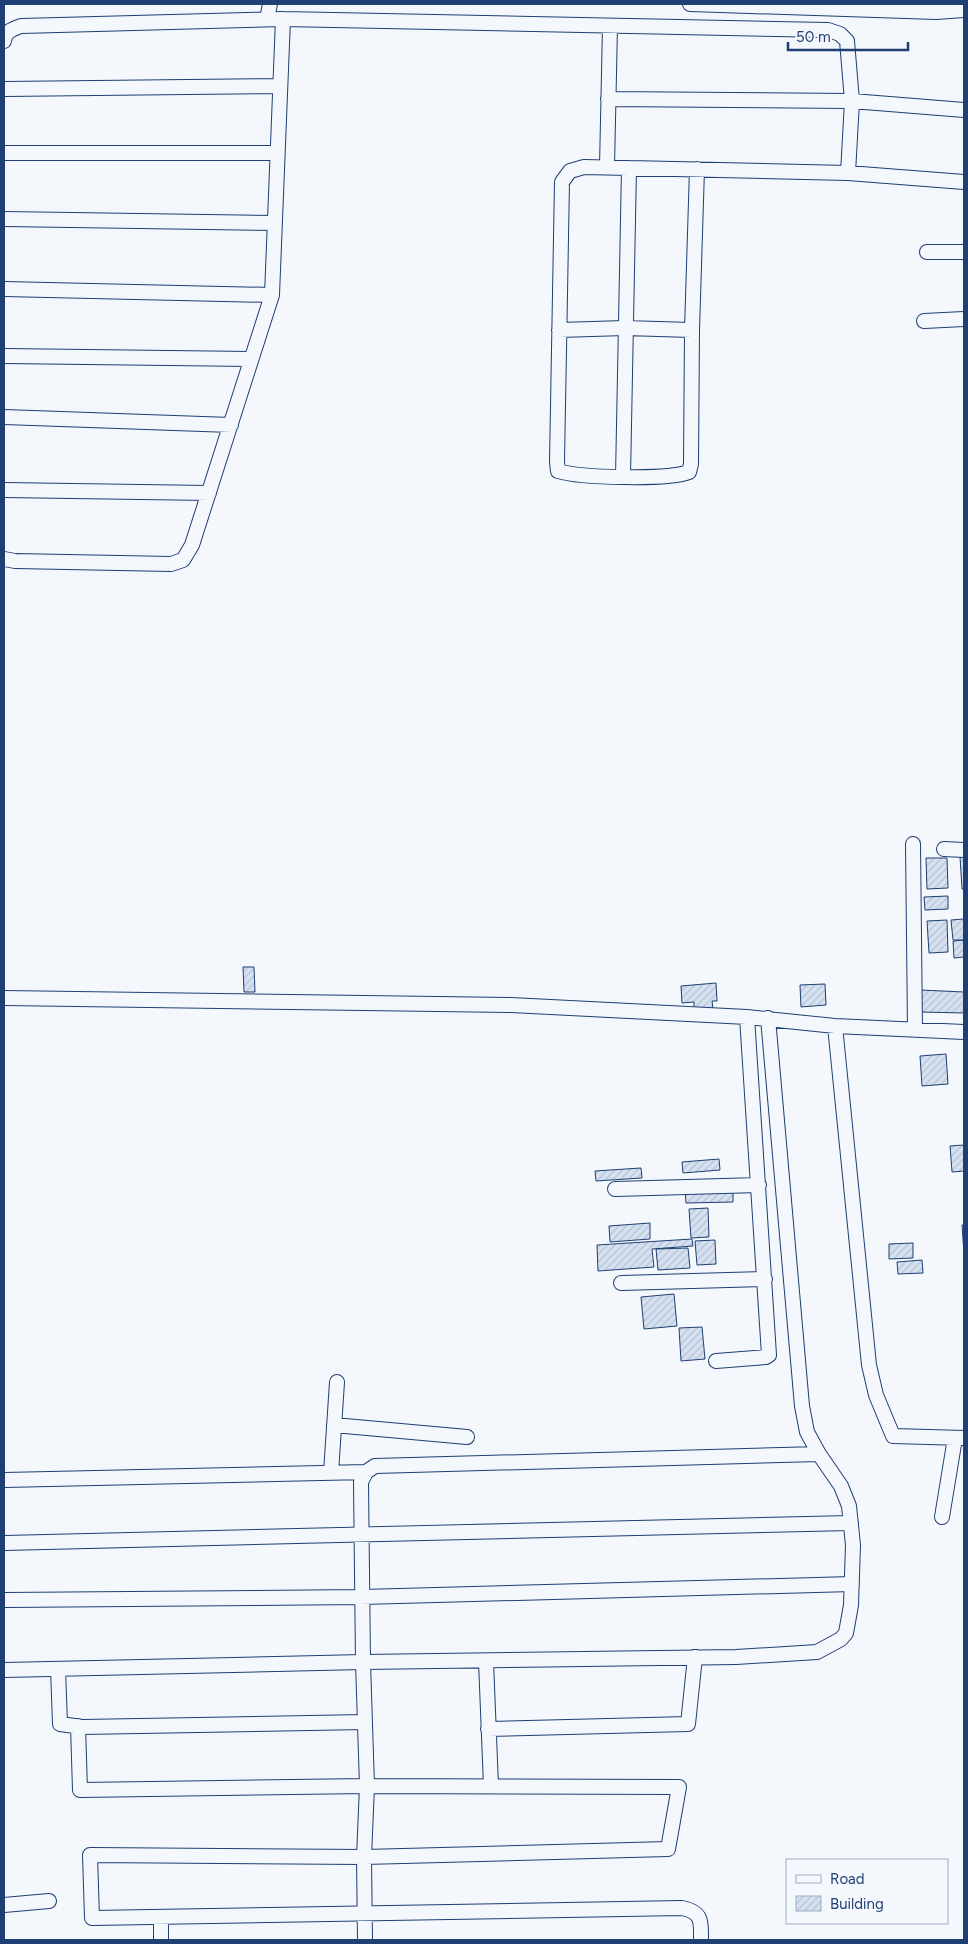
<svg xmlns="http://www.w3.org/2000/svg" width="968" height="1944" font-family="Figtree,sans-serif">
<defs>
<pattern id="building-hatch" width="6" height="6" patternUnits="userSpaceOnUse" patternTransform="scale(1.25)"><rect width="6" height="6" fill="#d5e0f0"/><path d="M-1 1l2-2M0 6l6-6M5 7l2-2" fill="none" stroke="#b6c1d1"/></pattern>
</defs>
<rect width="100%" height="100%" fill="#f4f7fb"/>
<path fill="url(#building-hatch)" stroke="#1d3f73" d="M960,857H964V889H962Z
M926,858H947L948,888L927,889Z
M948,896V909L925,910L924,897Z
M964,919V940H953L951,920Z
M947,920L948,952L929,953L927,921Z
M964,940V957L954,958L953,941Z
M243,967H254L255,992H244Z
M716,983L717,1001H712L713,1009L694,1010V1002L682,1003L681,986Z
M825,984L826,1005L801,1007L800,985Z
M920,990L964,992V1013L920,1012Z
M946,1054L948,1084L922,1086L920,1056Z
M964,1145V1171L952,1172L950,1146Z
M719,1159L720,1170L683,1173L682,1162Z
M641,1168L642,1178L596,1181L595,1171Z
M685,1190H733V1202L686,1203Z
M708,1208L709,1237L691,1238L689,1209Z
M650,1223V1239L610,1242L609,1226Z
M962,1225H964V1254Z
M692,1239L693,1246L652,1249L654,1267L598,1271L597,1245Z
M715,1240L716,1264L697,1265L695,1241Z
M913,1243V1258L889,1259V1244Z
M688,1248L690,1268L658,1270L656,1249Z
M922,1260L923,1273L898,1274L897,1262Z
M674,1294L677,1326L644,1329L641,1297Z
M702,1327L705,1359L681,1361L679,1328Z"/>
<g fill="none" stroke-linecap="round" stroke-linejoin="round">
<g stroke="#1d3f73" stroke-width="16">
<path id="minor" d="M690,4L936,12L964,10
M267,19L270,4
M4,41C5,31 13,29 21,26L283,19L828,30L840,34L847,41L852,101L848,173
M4,89L280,86
M608,99L852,101L964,110
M4,153H277
M607,167L610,26
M697,169L692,330L691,464L689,472C669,480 580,478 558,471L557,462L562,182L570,171L584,167L848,173L964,182
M4,219L275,223
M927,252H964
M4,289L272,295
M924,321L964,319
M559,330L625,328L692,330
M4,356L251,359
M4,417L231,425
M623,477L629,168
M4,490L209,493
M4,559L15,561L171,564L183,560L192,545L272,295L283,19
M913,844L915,1029
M944,849L964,850
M4,998L511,1005L747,1017L835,1026L964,1032
M835,1026L869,1365L876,1395L893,1436L964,1438
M615,1189L759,1185
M621,1283L765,1279
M716,1361L766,1357L769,1355L747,1017
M334,1425L467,1437
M331,1473L337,1382
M4,1480L366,1472
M942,1517L955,1438
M4,1543L851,1523
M4,1600L362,1597L852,1584
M486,1661L491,1786
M58,1669L60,1724L82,1727L365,1722
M4,1670L363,1662L736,1657L817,1652L841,1639L846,1633L851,1605L853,1545L849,1506L841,1486L819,1454L807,1432L802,1406L768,1018
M78,1726L80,1790L367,1786L679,1787L668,1849L364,1857L90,1855L92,1918L682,1908C703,1912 701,1922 701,1940
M488,1729L688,1724L695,1657
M4,1905L49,1901
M161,1940V1917
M365,1940L364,1857L367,1786L363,1662L361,1482L366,1472L375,1466L819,1454"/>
</g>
<use href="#minor" stroke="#f4f7fb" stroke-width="14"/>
</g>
<rect width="968" height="1944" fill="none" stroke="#1d3f73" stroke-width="10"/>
<rect x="786" y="1859" width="162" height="65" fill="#f4f7fb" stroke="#9eadc5"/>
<rect x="796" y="1875" width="25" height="8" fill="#f4f7fb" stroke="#9eadc5"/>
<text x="830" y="1884" font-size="15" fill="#1d3f73">Road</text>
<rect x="796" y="1896" width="25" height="15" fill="url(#building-hatch)" stroke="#9eadc5"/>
<text x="830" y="1909" font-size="15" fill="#1d3f73">Building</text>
<path d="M788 42v8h120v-8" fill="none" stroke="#1d3f73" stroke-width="2.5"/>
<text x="796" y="42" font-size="15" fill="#1d3f73" stroke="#f4f7fb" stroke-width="4" paint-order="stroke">50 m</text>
</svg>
